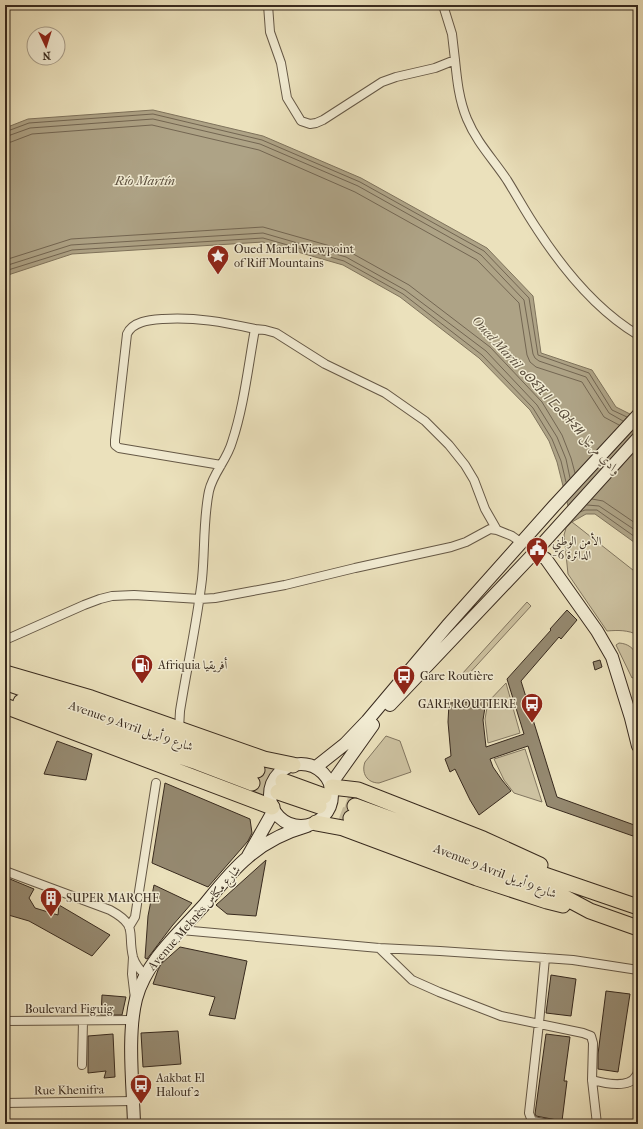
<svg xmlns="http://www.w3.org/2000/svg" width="643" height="1129" font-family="'IM FELL French Canon',Amiri,'Noto Sans Tifinagh',serif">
<rect width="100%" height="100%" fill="#ebe1bc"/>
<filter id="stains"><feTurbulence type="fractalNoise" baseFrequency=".005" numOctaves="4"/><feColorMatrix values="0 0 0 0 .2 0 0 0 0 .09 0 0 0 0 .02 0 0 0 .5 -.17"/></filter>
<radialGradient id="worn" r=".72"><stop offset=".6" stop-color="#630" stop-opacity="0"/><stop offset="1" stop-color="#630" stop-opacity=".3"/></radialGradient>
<path fill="#cdc2a1" stroke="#827660" d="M572,522L638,574V635C628,630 618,630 607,631L568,574L564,535L566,528Z
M527,602L531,606L466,677L462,674Z
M619,643C637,644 643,663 634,677L632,678L616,645Z
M506,683L520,733L488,743L485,719L488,702Z
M386,736L400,741L411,772L379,783C367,783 361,773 365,762Z
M525,749L542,802L514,793L504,780L494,759Z"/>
<path fill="#aea386" stroke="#7f735c" d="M153,110L263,136L361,178L487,248L533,296L541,353L592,370L616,407L638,418V545L595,514H586L572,522L557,462L549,441L530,410L479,358L400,297L343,265L263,242L72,254L5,276V128L28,119Z"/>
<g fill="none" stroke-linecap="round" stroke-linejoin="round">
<path stroke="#736652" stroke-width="1" d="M5,132L29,123L153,114L262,140L360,182L484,251L529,298L538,355L589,373L612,410L627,417
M5,137L30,128L153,119L260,144L358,186L481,255L524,300L533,354L535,358L539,361L586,377L609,413L623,421
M5,143L11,142L32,134L152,125L259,150L355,192L477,260L519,303L527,355L530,362L536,367L582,382L604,417L619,425
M5,260L71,239L263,227L348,251L409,285L490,347L542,402L562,435L571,458L575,473
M5,266L71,245L263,233L346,257L405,290L486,351L537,405L557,437L566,459L570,478
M5,271L72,250L263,238L344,261L403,294L482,355L533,408L552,439L561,461L566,482
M592,499L603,501L638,525
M587,505L599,506L638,532
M580,512L585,510H597L638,539"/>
</g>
<path fill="#958970" stroke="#382a1e" d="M567,610L577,620L561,639L559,637L521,681L557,797L637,826L633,836L547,806L528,746L490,759L493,767L502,780L511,791L479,815L470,800L455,769L450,772L445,759L451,756L448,722L449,703L486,701L483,720L486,747L524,734L507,679L551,630L550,629Z
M600,660L602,667L595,670L593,662Z
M57,741L92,754L86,780L44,774Z
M165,783L250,819L252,833L248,841L208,887L152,863Z
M266,860L256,916L227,914L216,905Z
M5,877L34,889L29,898L35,908L58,915L59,905L110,935L92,956L29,921L5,914Z
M154,885L192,903L172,926L147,959L145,958L148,916Z
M180,947L247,961L235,1019L209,1015L215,997L153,984L158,970L161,964Z
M551,975L576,979L571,1016L546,1013Z
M606,991L630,994L618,1072L598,1069V1054Z
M102,995L126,997L122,1015H101Z
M178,1031L181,1064L143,1067L141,1033Z
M113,1034L115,1077L104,1078L106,1071L88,1073V1036Z
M546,1034L570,1037L564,1081H567L562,1121L536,1116L535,1114Z"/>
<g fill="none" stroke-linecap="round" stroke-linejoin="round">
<path stroke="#c7bc9c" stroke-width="15" stroke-dasharray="15 8" stroke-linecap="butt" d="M257,770L283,781
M252,783L278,792
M324,796L355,806
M319,806L351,818"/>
<g stroke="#655846" stroke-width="10">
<path id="street" d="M268,5L270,32L281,63L287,98L301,121L310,124L316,123L323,120L382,82L396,77L435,68L455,60C457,80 459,100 467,119C477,143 493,159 507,180C517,196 526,213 537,229C563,269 596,310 638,335
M443,5L452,34L455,60
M255,329L265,330L276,333L325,364L385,393L425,421L449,445L465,465L474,480L485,509L497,530
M5,640L84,605L100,599L112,596L134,595L200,599L215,598L285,585L355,568L451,547L466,542L490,529L497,530L512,536L522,543
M179,729L180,711C187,667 197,623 202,579C205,550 203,520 209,491C213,473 227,460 232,442C244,406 248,367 255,329C223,322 196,317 163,319C150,320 133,321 127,334L115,440V445L119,448L221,465
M5,871L110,910C139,926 127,932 133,957C135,964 140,970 145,975
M129,927L135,917L156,783
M181,930L379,948L440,951L545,958L573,960L638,970
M379,948L412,980L439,992L501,1016L583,1033L591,1036L593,1043L592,1080L597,1124
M133,957L132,974L135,999
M545,958L539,1023L529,1113L532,1121L551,1124
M5,1021L133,1020
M82,1065L83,1021
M592,1080C603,1083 629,1089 636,1076C638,1074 638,1070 638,1067
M5,1103L133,1101"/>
</g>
<g stroke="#382a1e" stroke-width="14">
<path id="secondary" d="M535,552L546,559L597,631L612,657L631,718L638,746
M390,705L535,552L638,438
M270 795a31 31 0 1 1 62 0a31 31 0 1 1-62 0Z
M316,767L345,744L367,721L447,626L553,507L638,415
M331,784L373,725
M248,856L274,810
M134,1124C133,1086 127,1035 136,999C146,961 179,933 205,904C218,888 232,870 248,857C264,843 286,832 307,826"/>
</g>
<g stroke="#382a1e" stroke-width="17">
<path id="highway" d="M5,673L91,698L264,759L293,765
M7,683L96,714L169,738L257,770
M21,702L197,762L252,783
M5,706L272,807
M283,781L324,796
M332,787L358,790L483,839L540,865
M278,792L319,806
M355,806L533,871L638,907
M351,818L502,872L562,896L590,911L638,928
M316,823L343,828L477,878L547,901L563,905"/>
</g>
<use href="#street" stroke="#f2ecd3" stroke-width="8"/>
<use href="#secondary" stroke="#f2ecd3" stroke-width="12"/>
<use href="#highway" stroke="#ebe1bc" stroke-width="15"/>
</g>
<defs>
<g id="sight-pin" transform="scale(1.15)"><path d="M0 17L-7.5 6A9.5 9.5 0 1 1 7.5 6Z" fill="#8f2418" stroke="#f2ecd3"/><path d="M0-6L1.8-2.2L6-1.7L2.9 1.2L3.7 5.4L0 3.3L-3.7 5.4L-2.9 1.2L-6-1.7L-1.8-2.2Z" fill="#fff"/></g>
<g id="civic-pin" transform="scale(1.15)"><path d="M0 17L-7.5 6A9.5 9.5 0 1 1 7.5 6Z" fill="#8f2418" stroke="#f2ecd3"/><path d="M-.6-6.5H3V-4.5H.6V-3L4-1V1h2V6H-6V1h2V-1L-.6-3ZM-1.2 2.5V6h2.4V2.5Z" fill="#fff"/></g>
<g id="fuel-pin" transform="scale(1.15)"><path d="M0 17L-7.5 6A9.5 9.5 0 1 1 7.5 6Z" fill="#8f2418" stroke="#f2ecd3"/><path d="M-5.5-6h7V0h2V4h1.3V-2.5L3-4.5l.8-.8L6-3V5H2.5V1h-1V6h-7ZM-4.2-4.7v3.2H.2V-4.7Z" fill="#fff"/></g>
<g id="bus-pin" transform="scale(1.15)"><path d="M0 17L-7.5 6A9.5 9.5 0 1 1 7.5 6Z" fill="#8f2418" stroke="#f2ecd3"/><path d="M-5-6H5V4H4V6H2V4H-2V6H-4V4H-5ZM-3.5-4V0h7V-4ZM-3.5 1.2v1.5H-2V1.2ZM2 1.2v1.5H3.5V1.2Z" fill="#fff"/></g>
<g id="building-pin" transform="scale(1.15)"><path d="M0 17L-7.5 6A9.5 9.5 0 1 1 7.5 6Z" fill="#8f2418" stroke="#f2ecd3"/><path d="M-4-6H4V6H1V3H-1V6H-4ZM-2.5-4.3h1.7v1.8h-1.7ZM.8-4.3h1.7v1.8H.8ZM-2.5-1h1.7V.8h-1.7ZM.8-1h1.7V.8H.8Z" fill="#fff"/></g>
</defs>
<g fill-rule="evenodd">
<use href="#sight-pin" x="218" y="256"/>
<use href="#civic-pin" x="537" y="548"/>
<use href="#fuel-pin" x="142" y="665"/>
<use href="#bus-pin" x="404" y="676"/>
<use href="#bus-pin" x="532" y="704"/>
<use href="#building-pin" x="51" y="898"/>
<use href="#bus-pin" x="141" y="1085"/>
</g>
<g text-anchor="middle" stroke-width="3" stroke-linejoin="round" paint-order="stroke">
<g font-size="12" fill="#382a1e" stroke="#f2ecd3" text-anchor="start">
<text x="234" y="253">Oued Martil Viewpoint<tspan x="234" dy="14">of Riff Mountains</tspan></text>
<text x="552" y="545">الأمن الوطني<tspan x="552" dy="14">- الدائرة 6</tspan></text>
<text x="158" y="669">Afriquia أفريقيا</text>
<text x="420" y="680">Gare Routière</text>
<text x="516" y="708" text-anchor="end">GARE ROUTIERE</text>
<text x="66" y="902">SUPER MARCHE</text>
<text x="156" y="1082">Aakbat El<tspan x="156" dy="14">Halouf 2</tspan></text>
</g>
<g font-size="12" fill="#382a1e" stroke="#f2ecd3">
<text transform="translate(131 726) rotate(19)" y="4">Avenue 9 Avril شارع 9 أبريل</text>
<text transform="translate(495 871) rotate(21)" y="4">Avenue 9 Avril شارع 9 أبريل</text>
<text transform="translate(194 918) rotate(-49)" y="4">Avenue Meknès شارع مكناس</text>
<text x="69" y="1013">Boulevard Figuig</text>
<text transform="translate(69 1090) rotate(-1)" y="4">Rue Khenifra</text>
</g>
<g font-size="13" font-style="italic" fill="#5b4e3d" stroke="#f2ecd3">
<text x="145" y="185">Río Martín</text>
<text transform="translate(547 395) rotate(47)" y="5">Oued Martil ⴰⵙⵉⴼ ⵏ ⵎⴰⵕⵜⵉⵍ وادي مرتيل</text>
</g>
</g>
<rect width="643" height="1129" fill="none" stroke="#ebe1bc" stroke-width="20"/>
<rect x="6" y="6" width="631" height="1117" fill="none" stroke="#382a1e" stroke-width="2"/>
<rect x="10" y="10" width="623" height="1109" fill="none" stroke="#382a1e"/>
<g transform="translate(46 46) rotate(176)"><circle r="19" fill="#f2ecd3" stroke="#a89e8b"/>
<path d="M0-3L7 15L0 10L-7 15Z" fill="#8f2418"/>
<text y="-6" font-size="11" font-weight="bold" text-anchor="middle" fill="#382a1e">N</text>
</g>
<rect width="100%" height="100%" filter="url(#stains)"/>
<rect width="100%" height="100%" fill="url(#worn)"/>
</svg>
